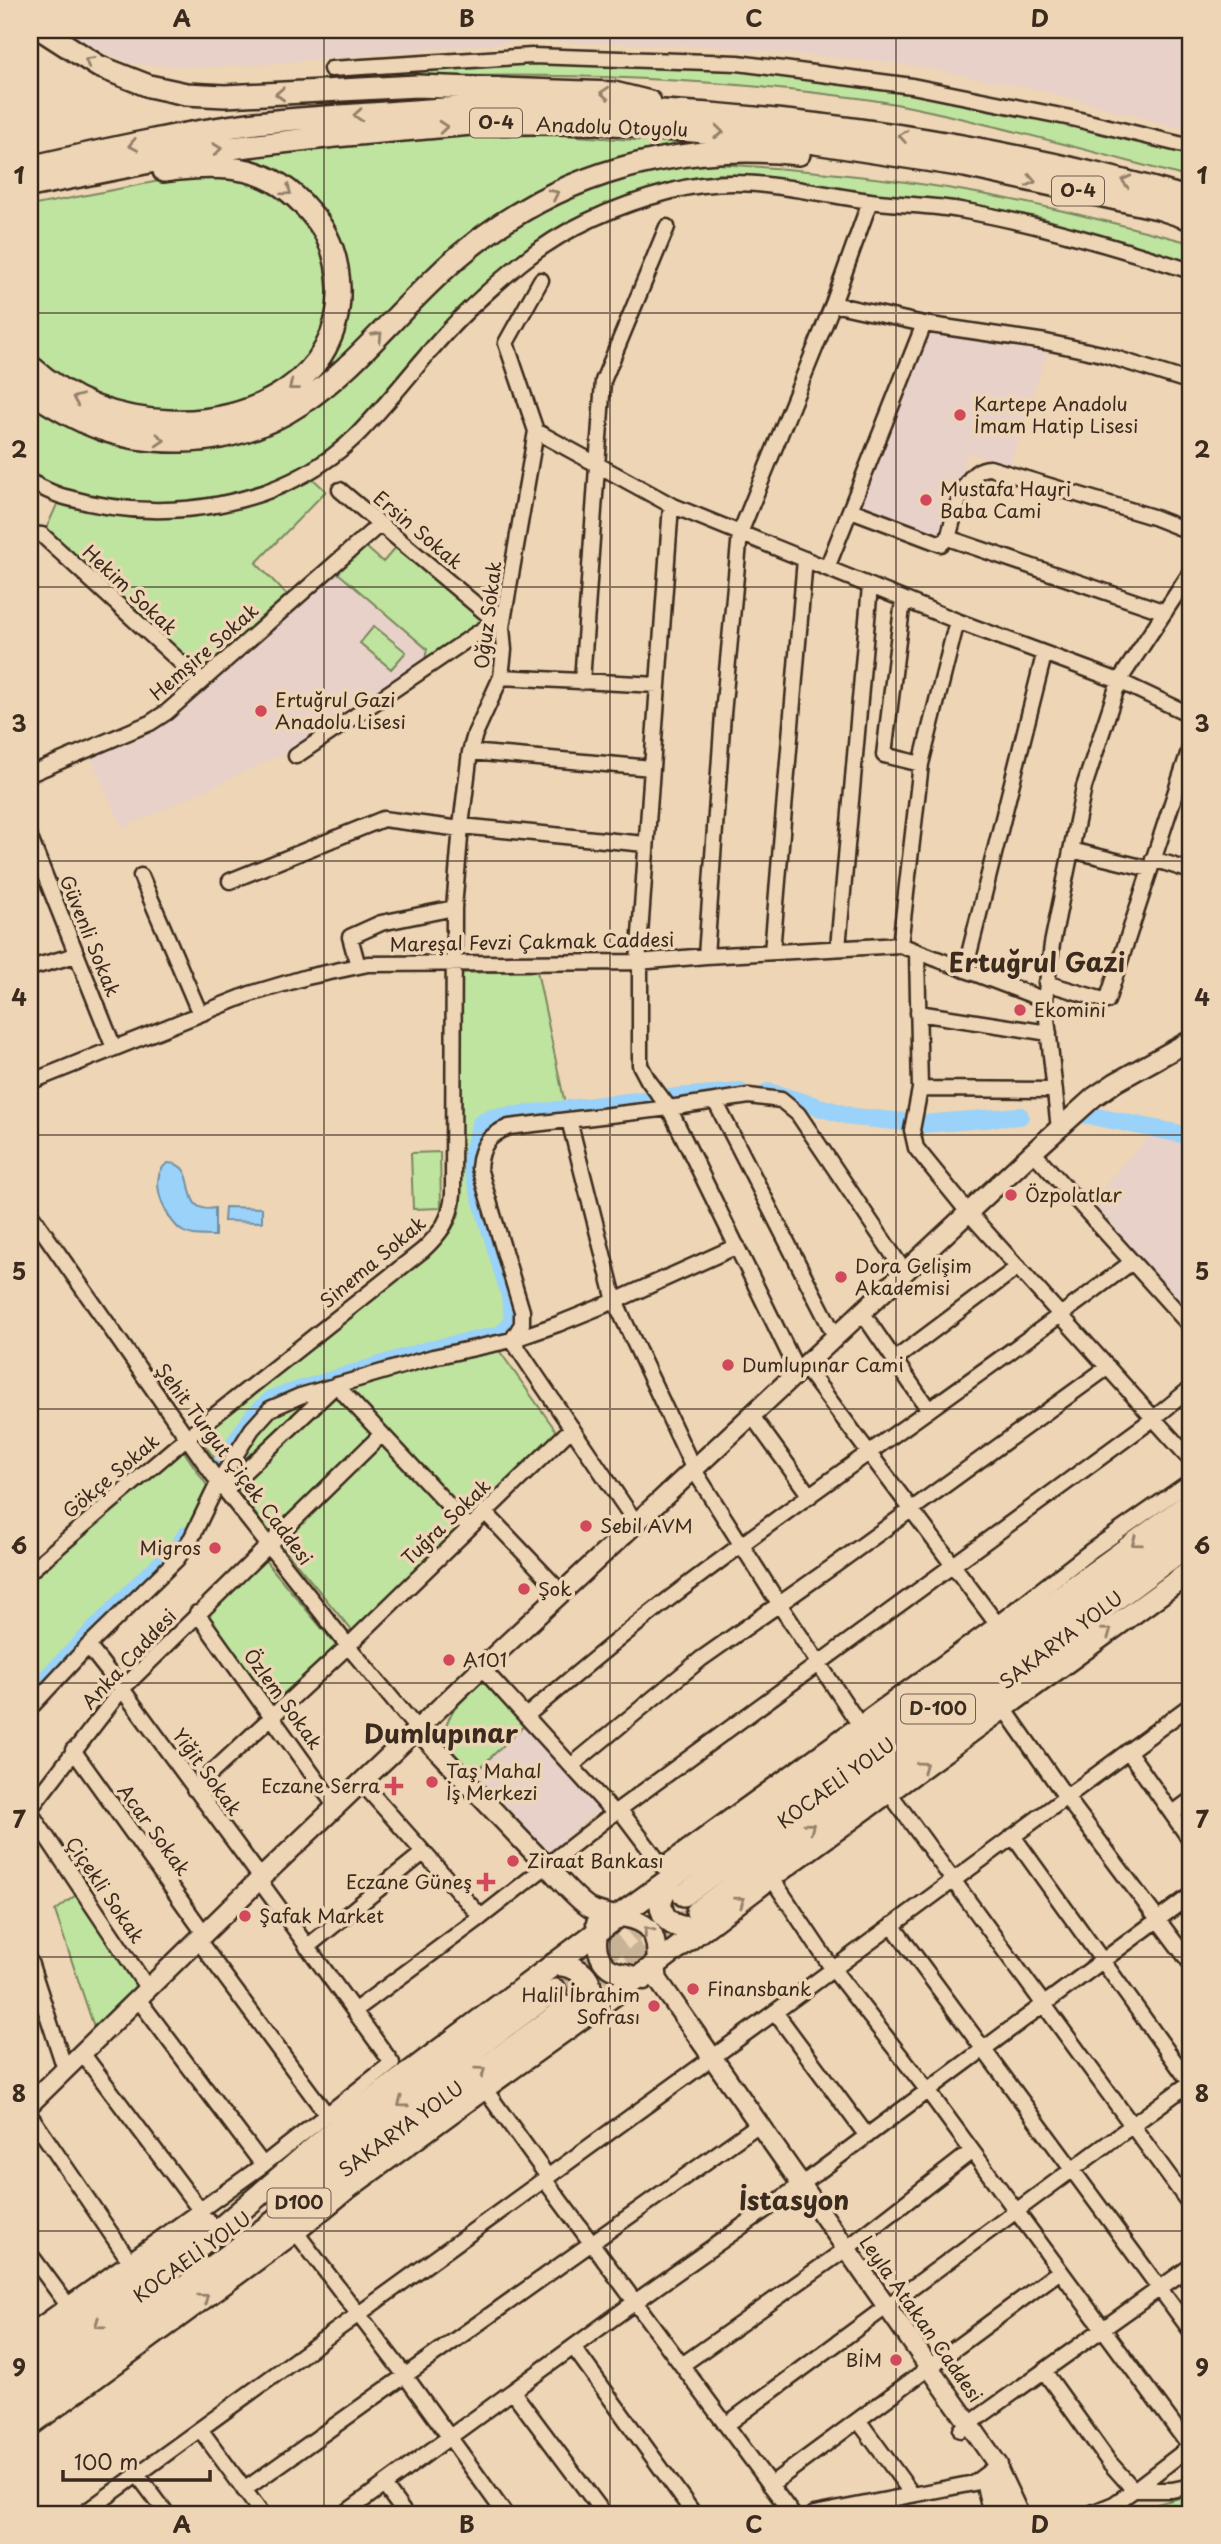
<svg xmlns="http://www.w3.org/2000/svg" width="1221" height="2544" font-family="'Playpen Sans',sans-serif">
<rect width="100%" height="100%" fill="#edd5b5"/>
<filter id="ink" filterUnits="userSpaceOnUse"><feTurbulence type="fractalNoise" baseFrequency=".0143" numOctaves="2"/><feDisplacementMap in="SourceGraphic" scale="14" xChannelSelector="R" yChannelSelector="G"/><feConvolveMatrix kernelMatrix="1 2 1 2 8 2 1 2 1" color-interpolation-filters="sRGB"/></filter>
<g filter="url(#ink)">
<path fill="#e8d1c9" d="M61,30H1191V131L1036,89L896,63L704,46L527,41L254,65L203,67L146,65L126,62L104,52Z
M927,332L1047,352L1010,466L968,453L941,537L858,506Z
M338,573L427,649L425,660L288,752L123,828L89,754L207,685Z
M1153,1132L1191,1140V1320L1086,1205Z
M525,1725L601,1808L548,1853L473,1774Z"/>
<path fill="#bee49f" stroke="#7c875e" stroke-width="2" d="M495,61C574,64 654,63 734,69C882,79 1028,115 1172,148L1191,154V178C1127,161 1062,143 997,127C951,116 905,104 858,98C670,73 481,70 293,83L389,70Z
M559,135L709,145L544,189L324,379L318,371L340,243L328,217L294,182L228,158L375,141L453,136Z
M703,163C785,168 865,175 947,188C1029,201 1111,222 1191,243V264L1042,218L958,201L862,193L804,185L761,176L717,174L645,193L567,225L352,431C335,445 318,458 299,468C219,514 112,514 30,474V403C62,429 101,442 142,449C175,455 209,452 241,442C355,407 404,306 497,240C565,191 620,173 703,163Z
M185,176C210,177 234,176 258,185C326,212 353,306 304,363C250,425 143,422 76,387C59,378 44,363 30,350V206Z
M311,477L326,491L256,563L288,596L199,672L46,529L59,500L170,516Z
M398,545L486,619L425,660L427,649L338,573L366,547L383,562Z
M374,626L406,652L391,669L360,643Z
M537,971L566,1109L485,1120C471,1132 471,1161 474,1179L510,1296C515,1322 514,1327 491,1339L559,1435L478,1509L353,1632L253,1511L199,1437L434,1251C448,1236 458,1225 461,1204L459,973Z
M440,1152L441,1208L413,1209L411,1153Z
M183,1450L208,1487L188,1532L175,1551L144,1579L30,1695V1582Z
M264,1559L335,1644V1647L272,1704L205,1613Z
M484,1680L525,1725L473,1774L443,1742C446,1709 462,1702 484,1680Z
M76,1895L136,1986L94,2027L55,1911Z
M1191,2495V2514H1119Z"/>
<path fill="#9ad2f9" stroke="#748fa1" stroke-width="2" d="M168,1163C203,1164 175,1215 215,1208V1236C204,1235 192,1237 182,1231C165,1219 146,1176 168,1163Z
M225,1207L262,1208V1222L224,1221Z"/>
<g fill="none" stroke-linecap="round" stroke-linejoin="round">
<path stroke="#9ad2f9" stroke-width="18" d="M768,1092L853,1117L906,1122
M1087,1115L1191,1136
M922,1124L1020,1116
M220,1465L253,1416L273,1398L428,1350L499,1335L505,1331L513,1320L510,1296L472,1168V1154L481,1123L491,1118L653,1099L740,1092
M30,1695L144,1579L175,1551L186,1535"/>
<path stroke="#c9b397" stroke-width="21" stroke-dasharray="21 10" stroke-linecap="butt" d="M555,1990L684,1895
M578,1999L690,1917"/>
<g stroke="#3b2a1e" stroke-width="19">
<path id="minor" d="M331,69L532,56L738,63L912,86L1076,119L1191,147
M833,304L924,324L1046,342L1102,354L1191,382
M536,431L671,505L957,621L1119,681L1191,715
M30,482C41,487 53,494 65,497C163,525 281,509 356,436C385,407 410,374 437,343C462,314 492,287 521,263C565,227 617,205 672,191C743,172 800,192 870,201C900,205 930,205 960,210C1039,224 1115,247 1191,271
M340,490L500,625
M851,510L941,544L948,538C955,516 961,469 990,468L1153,517L1191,532
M30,534L42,535L201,681
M948,538L1165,612
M827,568L924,324
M903,600L884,755L921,764
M501,677L658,685
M582,682L603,381L667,227
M470,752L652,768
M296,756L495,621
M30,774L150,723L167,712L380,524
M461,826L645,844
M30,838L114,1048
M1071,850L1150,869
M1153,859L1191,871
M141,876L200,1014
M230,881L383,819L461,829
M900,945L921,764L957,621
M838,948L870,586
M772,952L805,559
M917,952L920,1089L912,1130L916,1148L968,1212L1191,1460
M706,956L723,714L740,533L833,304L870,201
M638,962L671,505
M640,962V1065L648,1080L669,1108L798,1372
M358,966L350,937L381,923L454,908
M30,968L76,955
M965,970L1044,655
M1046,983L1107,1001L1191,745
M918,1013L1049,1033
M30,1082L250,994L307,977L368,964L638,962L706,956L900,945L1045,1000
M920,1089L1055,1090
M715,1101L835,1336
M569,1120L615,1301L694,1470L779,1604L859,1724
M1059,1129L1045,1000L1052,944L1084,787L1119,681L1191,572
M1033,1152L1191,1327
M30,1213L214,1476L348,1646L418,1730
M861,1311L929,1410
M512,1340L522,1324V1311L479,1168C481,1146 488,1135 509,1127L669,1108L749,1096L781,1100L798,1114L904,1271
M512,1340L636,1523
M894,1360L1018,1267
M804,1366L997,1624
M752,1416L810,1496
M225,1490L336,1385L469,1527
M484,1511L561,1592
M30,1571L186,1438L423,1250C441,1233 451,1219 453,1194L454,908L461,826L470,752L475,734L501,677L504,650L502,627L536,431L506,343L541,280
M197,1613L336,1807
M88,1646L122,1689L261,1878
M482,1668L614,1813
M1003,1707L1066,1797L1191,1964
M30,1708L88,1646L177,1559L192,1537L219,1481L252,1429L270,1409L300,1396L433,1357L512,1340L558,1324L615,1301L737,1246
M526,1716C575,1675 623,1634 674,1595C824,1481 981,1376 1132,1262
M73,1750L204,1933
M1128,1751L1191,1841
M571,1766L701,1659L835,1565L1108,1367
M362,1783L481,1917
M194,1789L348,1646L572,1428
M888,1791L1191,2206
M30,1809L122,1689L382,1434
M619,1809L662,1866L997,1624L1092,1550L1191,1481
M30,1812L148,1989
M1172,1814L1191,1800
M1013,1836L1191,2084
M771,1877L832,1968L928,2091L1190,2447
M892,1925L1191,2331
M198,1940L327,2115
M307,1947L423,1853
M30,1962L65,2069
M138,1999L263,2165
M354,2011L481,1917L614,1813L1153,1419L1191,1388
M775,2012L867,2136
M82,2053L200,2210
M484,2088L548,2177
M30,2115L129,2260
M544,2179L792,2514
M295,2231L404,2374L505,2514
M30,2254L67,2304
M30,2332L263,2165L392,2063L259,1880
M574,2348L694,2514
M682,2365L846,2249L972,2151
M1044,2371L1109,2462L1134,2490L1191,2446
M513,2392L604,2514
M858,2420L912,2494
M726,2425L1191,2082
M200,2429L262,2514
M961,2430L1191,2266
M990,2472L1007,2514
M137,2474L167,2514
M982,2478L991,2514
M384,2485L405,2514
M770,2485L1060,2271
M244,2490L759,2124
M83,2514L775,2012L1191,1705
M344,2514L635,2302L802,2184L1191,1895
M814,2514L974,2483L998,2465L1021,2514
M1089,2514L1114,2504L1134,2490H1172L1191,2486"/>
</g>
<g stroke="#3b2a1e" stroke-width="23">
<path id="major" d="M418,1730C460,1775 501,1819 544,1863C557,1876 574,1898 590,1908C609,1919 636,1914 649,1929C661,1943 654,1963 658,1980L998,2465
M596,1923C600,1933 595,1941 598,1951C605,1978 627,1969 644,1980
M30,2104L261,1878L496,1654L1033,1152L1094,1097L1116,1082L1191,1040"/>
</g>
<g stroke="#3b2a1e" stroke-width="26">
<path id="highway" d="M42,30L98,66L149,86L186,94L225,96L417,86L614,93L650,102
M30,167C104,150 180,133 256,123C299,118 342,116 385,113C430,110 476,106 521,106C747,108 974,137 1191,199
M30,186L205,151L335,136L483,123H602L796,140L965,166L1158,208L1191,219
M30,366C71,402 115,419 169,421C251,425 342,380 339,288C338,259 329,232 309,211C293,192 273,177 248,171C221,165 191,167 164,171
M30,391C81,425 119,442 182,441C300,439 355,355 432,281C459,254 491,229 524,210C604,162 707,143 799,154
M671,1879C667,1887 660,1897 661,1906C664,1929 692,1932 708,1923
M684,1895L1191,1522
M697,1912L1191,1543
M554,1964C588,1966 602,1989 580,2018
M286,2188L555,1990
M148,2290L349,2118L616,1918L1191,1502
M30,2353L206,2223
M30,2374L159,2281
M30,2400L568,2007
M30,2425L295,2231L346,2189L484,2088L646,1972L771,1877L1191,1571"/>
</g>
<use href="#minor" stroke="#edd5b5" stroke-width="14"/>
<use href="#major" stroke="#edd5b5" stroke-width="18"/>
<use href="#highway" stroke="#edd5b5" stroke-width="21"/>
</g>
<defs><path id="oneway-chevron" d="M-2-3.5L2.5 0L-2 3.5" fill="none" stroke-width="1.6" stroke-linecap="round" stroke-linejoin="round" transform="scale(1.75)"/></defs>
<g stroke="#94806a">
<use href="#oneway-chevron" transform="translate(89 61) rotate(-150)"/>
<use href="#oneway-chevron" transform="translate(605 93) rotate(-176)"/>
<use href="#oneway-chevron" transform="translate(280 94) rotate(178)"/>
<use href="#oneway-chevron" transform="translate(358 115) rotate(176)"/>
<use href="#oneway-chevron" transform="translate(443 127) rotate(-5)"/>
<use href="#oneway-chevron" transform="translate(719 132) rotate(6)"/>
<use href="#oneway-chevron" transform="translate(903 136) rotate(-171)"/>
<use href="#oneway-chevron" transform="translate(133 145) rotate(169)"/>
<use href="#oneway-chevron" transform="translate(217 149) rotate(-6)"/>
<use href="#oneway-chevron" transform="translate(1031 181) rotate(12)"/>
<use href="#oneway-chevron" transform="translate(1126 181) rotate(-166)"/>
<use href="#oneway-chevron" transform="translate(287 191) rotate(36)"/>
<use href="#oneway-chevron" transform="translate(554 194) rotate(-26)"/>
<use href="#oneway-chevron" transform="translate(378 336) rotate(-46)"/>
<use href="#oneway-chevron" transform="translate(293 386) rotate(142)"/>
<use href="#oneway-chevron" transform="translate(77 399) rotate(-157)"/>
<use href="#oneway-chevron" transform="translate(160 440) rotate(3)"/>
<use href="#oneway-chevron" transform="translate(1136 1542) rotate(144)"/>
<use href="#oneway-chevron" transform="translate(1107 1632) rotate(-36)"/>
<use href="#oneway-chevron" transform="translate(923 1766) rotate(-36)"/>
<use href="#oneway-chevron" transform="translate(810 1827) rotate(-37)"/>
<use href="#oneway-chevron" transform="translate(740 1901) rotate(-37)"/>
<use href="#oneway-chevron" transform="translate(648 1931) rotate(-128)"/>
<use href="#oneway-chevron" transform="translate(481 2071) rotate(-36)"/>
<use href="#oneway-chevron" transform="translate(402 2103) rotate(144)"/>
<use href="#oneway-chevron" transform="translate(204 2298) rotate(-36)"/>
<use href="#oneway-chevron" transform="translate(99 2324) rotate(144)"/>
</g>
</g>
<path fill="none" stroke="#3b2a1e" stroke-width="2" stroke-opacity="0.55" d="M324,30V2514M610,30V2514M896,30V2514M30,313H1191M30,587H1191M30,861H1191M30,1135H1191M30,1409H1191M30,1683H1191M30,1957H1191M30,2231H1191"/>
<g fill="#d1495b" stroke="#edd5b5" stroke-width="2.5">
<circle cx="960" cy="415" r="7"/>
<circle cx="926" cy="500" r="7"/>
<circle cx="261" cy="711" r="7"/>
<circle cx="1020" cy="1010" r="7"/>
<circle cx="1011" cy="1195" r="7"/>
<circle cx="841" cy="1277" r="7"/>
<circle cx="728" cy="1365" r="7"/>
<circle cx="586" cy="1526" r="7"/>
<circle cx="215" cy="1548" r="7"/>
<circle cx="524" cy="1589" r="7"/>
<circle cx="449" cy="1660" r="7"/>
<circle cx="432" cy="1782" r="7"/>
<path d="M390.5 1775.5h7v7h7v7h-7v7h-7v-7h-7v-7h7z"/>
<circle cx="513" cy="1861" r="7"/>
<path d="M482.5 1871.5h7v7h7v7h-7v7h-7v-7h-7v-7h7z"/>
<circle cx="245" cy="1916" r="7"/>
<circle cx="693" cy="1989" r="7"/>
<circle cx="654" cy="2006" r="7"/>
<circle cx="896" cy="2360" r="7"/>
</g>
<g text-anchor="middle" stroke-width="7" stroke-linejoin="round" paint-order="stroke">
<g fill="#edd5b5" stroke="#705d4b" stroke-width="2">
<rect x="470" y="108.5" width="52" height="29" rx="5"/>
<rect x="1052" y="176.5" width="52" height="29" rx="5"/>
<rect x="901" y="1694.5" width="74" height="29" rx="5"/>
<rect x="267.5" y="2188.5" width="63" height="29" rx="5"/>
</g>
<g font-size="18" font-weight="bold" fill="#3b2a1e">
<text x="496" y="129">O-4</text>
<text x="1078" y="197">O-4</text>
<text x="938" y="1715">D-100</text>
<text x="299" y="2209">D100</text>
</g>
<g font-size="19" fill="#3b2a1e" stroke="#edd5b5">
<text transform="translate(612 127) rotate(2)" y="7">Anadolu Otoyolu</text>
<text transform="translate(418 530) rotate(40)" y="7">Ersin Sokak</text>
<text transform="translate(130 590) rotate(43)" y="7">Hekim Sokak</text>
<text transform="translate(488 615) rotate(-83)" y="7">Oğuz Sokak</text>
<text transform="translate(204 652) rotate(-41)" y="7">Hemşire Sokak</text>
<text transform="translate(90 936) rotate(68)" y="7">Güvenli Sokak</text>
<text transform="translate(532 942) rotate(-1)" y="7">Mareşal Fevzi Çakmak Caddesi</text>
<text transform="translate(373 1262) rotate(-40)" y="7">Sinema Sokak</text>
<text transform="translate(234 1464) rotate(53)" y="7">Şehit Turgut Çiçek Caddesi</text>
<text transform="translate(111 1476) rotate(-40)" y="7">Gökçe Sokak</text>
<text transform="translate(446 1522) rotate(-44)" y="7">Tuğra Sokak</text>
<text transform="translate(1061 1640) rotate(-37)" y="7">SAKARYA YOLU</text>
<text transform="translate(129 1659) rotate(-47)" y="7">Anka Caddesi</text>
<text transform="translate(283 1699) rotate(54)" y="7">Özlem Sokak</text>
<text transform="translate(207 1772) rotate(54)" y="7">Yiğit Sokak</text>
<text transform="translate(836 1783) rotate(-36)" y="7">KOCAELİ YOLU</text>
<text transform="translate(154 1830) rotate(54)" y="7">Acar Sokak</text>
<text transform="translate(105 1890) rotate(56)" y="7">Çiçekli Sokak</text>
<text transform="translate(401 2129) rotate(-36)" y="7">SAKARYA YOLU</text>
<text transform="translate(192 2257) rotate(-36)" y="7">KOCAELİ YOLU</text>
<text transform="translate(921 2319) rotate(55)" y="7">Leyla Atakan Caddesi</text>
</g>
<g font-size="19" fill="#3b2a1e" stroke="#edd5b5" text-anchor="start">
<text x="974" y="411">Kartepe Anadolu<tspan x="974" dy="22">İmam Hatip Lisesi</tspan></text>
<text x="940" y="496">Mustafa Hayri<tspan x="940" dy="22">Baba Cami</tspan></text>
<text x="275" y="707">Ertuğrul Gazi<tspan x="275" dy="22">Anadolu Lisesi</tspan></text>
<text x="1034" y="1017">Ekomini</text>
<text x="1025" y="1202">Özpolatlar</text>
<text x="855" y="1273">Dora Gelişim<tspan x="855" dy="22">Akademisi</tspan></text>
<text x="742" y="1372">Dumlupınar Cami</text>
<text x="600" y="1533">Sebil AVM</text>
<text x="201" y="1555" text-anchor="end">Migros</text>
<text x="538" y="1596">Şok</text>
<text x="463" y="1667">A101</text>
<text x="446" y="1778">Taş Mahal<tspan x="446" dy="22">İş Merkezi</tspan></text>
<text x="380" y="1793" text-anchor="end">Eczane Serra</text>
<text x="527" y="1868">Ziraat Bankası</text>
<text x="472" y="1889" text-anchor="end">Eczane Güneş</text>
<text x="259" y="1923">Şafak Market</text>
<text x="707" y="1996">Finansbank</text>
<text x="640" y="2002" text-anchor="end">Halil İbrahim<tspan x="640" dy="22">Sofrası</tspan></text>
<text x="882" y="2367" text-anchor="end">BİM</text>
</g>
<g font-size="26" font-weight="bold" fill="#3b2a1e" stroke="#edd5b5">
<text x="1037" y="972">Ertuğrul Gazi</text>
<text x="441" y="1743">Dumlupınar</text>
<text x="794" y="2210">İstasyon</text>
</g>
</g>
<rect width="1221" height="2544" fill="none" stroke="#edd5b5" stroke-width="77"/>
<path d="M63 2470v10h147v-10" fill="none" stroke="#3b2a1e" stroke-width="3.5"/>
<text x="74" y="2470" font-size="21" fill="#3b2a1e" stroke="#edd5b5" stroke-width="5" paint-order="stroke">100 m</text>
<rect x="38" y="38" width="1144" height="2468" fill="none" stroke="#3b2a1e" stroke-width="2.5"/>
<g font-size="23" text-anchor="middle" font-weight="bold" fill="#3b2a1e">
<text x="182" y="27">A</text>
<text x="467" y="27">B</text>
<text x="754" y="27">C</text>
<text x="1040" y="27">D</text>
<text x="19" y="184">1</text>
<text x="1202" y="184">1</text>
<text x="19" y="458">2</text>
<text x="1202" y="458">2</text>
<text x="19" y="732">3</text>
<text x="1202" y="732">3</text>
<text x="19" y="1006">4</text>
<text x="1202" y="1006">4</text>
<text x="19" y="1280">5</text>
<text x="1202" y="1280">5</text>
<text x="19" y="1554">6</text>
<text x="1202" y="1554">6</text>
<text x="19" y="1828">7</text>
<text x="1202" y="1828">7</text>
<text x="19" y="2102">8</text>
<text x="1202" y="2102">8</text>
<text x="19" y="2376">9</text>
<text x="1202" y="2376">9</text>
<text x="182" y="2533">A</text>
<text x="467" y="2533">B</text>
<text x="754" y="2533">C</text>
<text x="1040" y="2533">D</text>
</g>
</svg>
